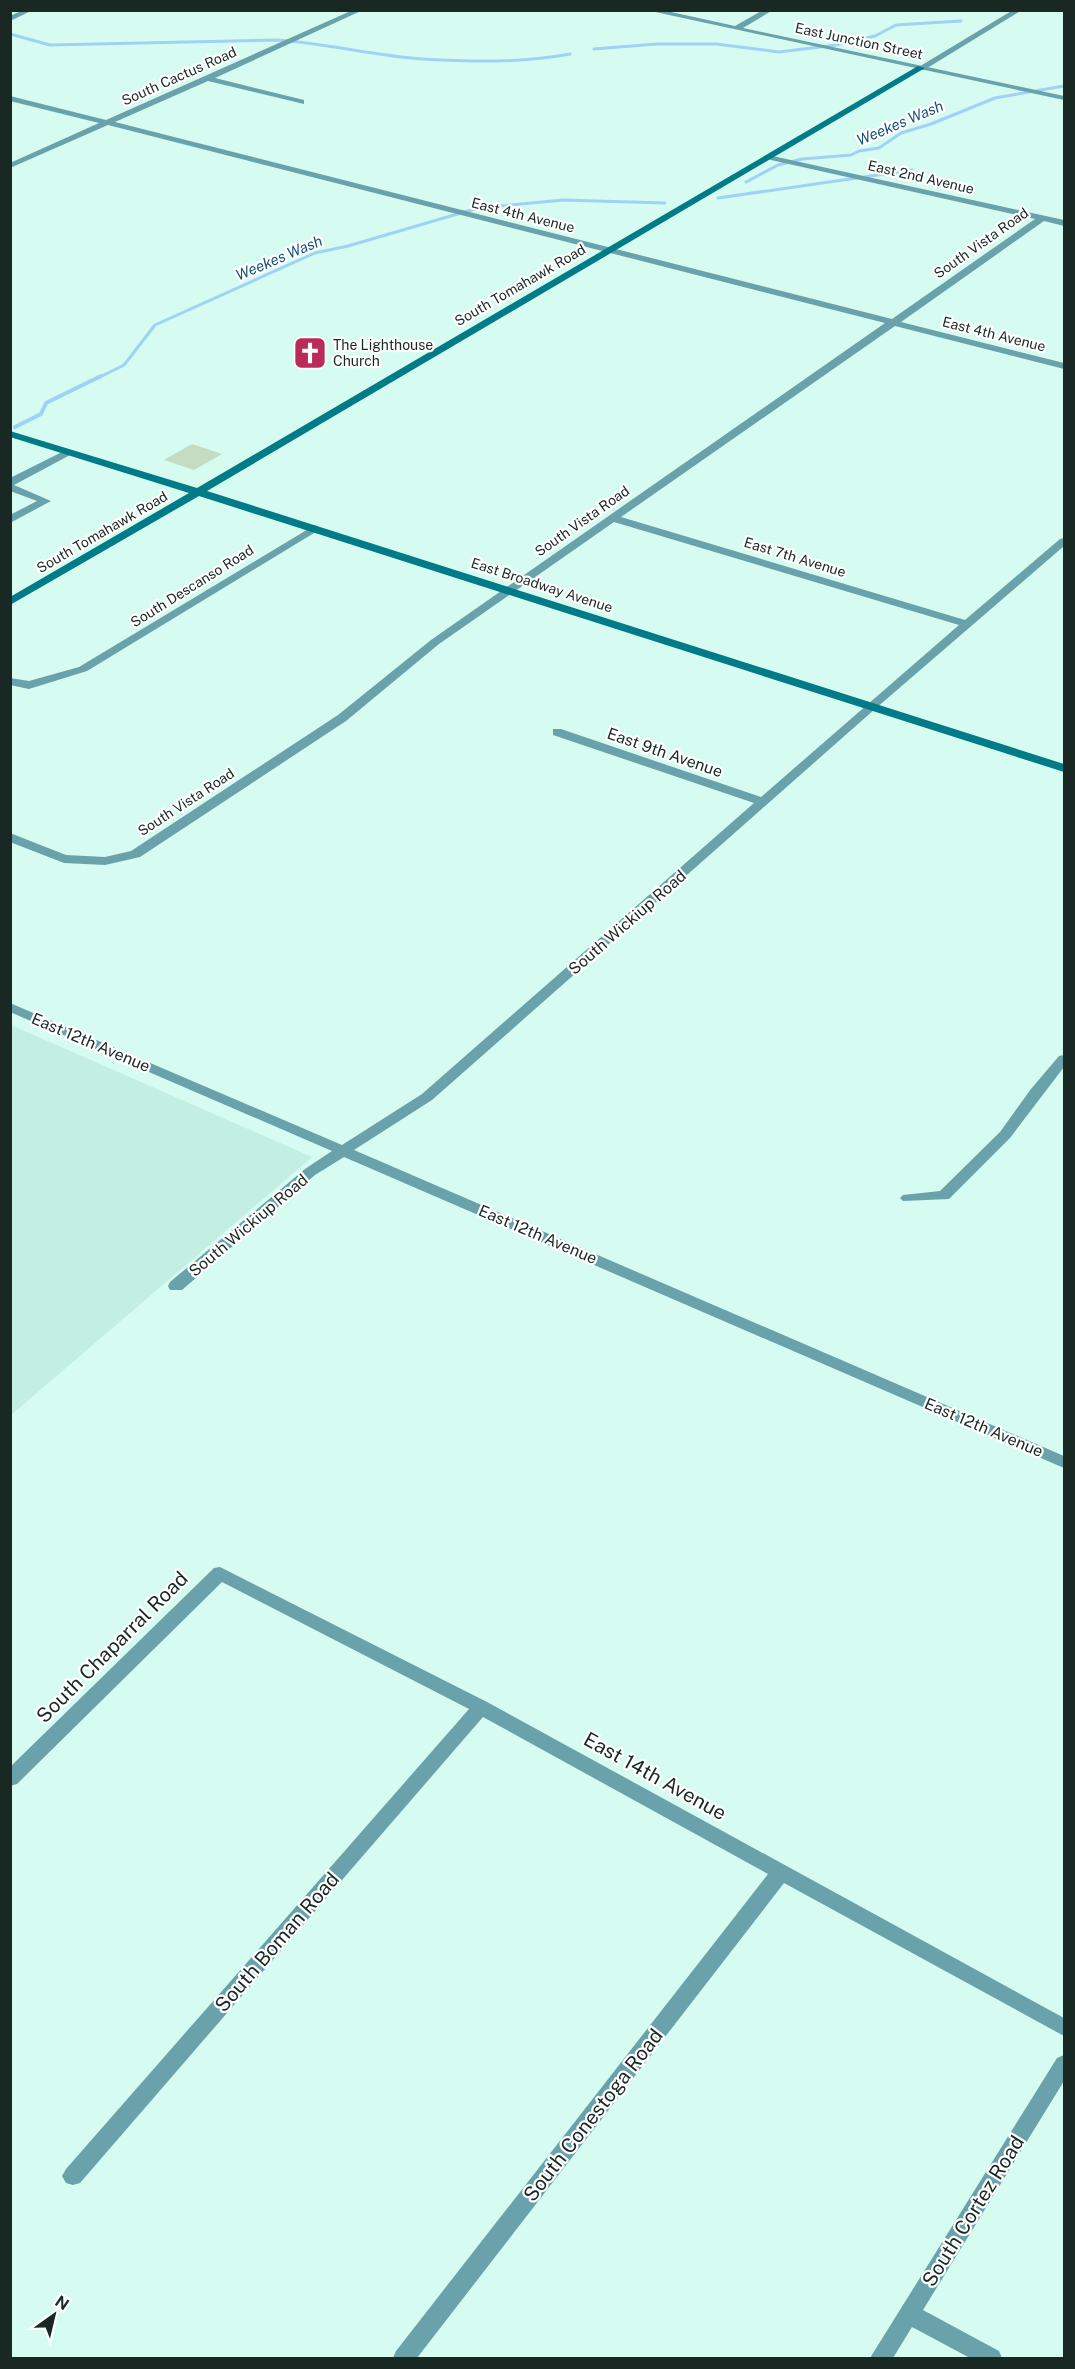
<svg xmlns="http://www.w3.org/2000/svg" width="1075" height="2369" font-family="'Public Sans',sans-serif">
<rect width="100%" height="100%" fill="#d6fbf0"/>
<path fill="#c2efe1" d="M11,1025L312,1157L11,1415Z"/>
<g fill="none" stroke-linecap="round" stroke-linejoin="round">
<path stroke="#a0d1f7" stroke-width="3" d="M10,34L50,45L277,40C326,43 374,56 423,59C472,62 522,63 570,54
M594,49L657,44H716L779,52L836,45L875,36L896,25L961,21
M746,182L778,165L802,159L851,155L859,151L879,148L901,133L931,124L995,98L1064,86
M718,198L912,170
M98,378L124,365L155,325L315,253L348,246L478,208L563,200L665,203"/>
<path stroke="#a0d1f7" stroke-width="4" d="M15,427L41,414L46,403L101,376"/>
</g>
<path fill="#c5dbc2" d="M192,444L222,454L194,470L164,460Z"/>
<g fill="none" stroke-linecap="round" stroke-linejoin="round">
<path fill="#6aa2ab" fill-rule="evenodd" d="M23,10H33L10,21V16Z
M353,10H363L215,78L304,100V104L208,81L115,122L892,319L1035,219L771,160L768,159V155L1064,220V226L1044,221L901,322L1064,363V369L895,326L621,517L965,620L1060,539L1064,538V546L875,709L432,1100L354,1150L1064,1456V1468L344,1157L315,1175L182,1290H170L168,1286L170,1282L305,1169L332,1151L10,1012V1003L342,1145L422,1094L754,803L553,735V729H561L761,797L959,625L614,522L439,644L346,721L140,857L105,865L64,863L10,842V833L66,855L105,857L131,851L338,715L431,640L885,323L108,125L10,168V163L99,123L10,101V96L106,120Z
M646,10H662L735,26L763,10H773L743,28L1064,96V100Z
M68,449L73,452L72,454L14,485L51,501L10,523V515L37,501L10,491V478Z
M315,525L320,528L319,530L87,671L29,689L10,685V678L29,681L79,667Z
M1064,1055V1067L1010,1138L949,1199L903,1201L900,1198L903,1195L940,1191L1000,1132L1031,1089L1059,1056Z
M220,1567L487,1702L1064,2018V2036L784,1883L417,2358H393L396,2351L768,1874L483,1717L80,2183L73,2185L66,2183L62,2176L66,2169L469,1709L222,1582L17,1784L10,1786V1767L214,1568Z
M1064,2055V2081L923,2310L999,2351L1002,2358H970L912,2327L893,2358H870L1057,2058Z"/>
<path fill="#6aa2ab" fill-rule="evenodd" d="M1013,10H1022L924,70L917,68Z"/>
<path fill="#017b88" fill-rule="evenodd" d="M918,66L925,68L207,491L1064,764V772L199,496L10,605V597L189,493L10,437V431L197,488Z"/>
</g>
<defs>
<g id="church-square" transform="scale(1.725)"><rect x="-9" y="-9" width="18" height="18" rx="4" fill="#ba2b59" stroke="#fff"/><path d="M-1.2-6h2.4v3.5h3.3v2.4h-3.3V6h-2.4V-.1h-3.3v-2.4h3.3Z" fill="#fff"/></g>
</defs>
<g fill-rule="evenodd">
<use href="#church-square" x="310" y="353"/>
</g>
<g text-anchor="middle" stroke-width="4.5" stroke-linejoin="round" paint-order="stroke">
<g font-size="14" fill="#1a2824" stroke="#fff">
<text transform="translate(859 41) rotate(12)" y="5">East Junction Street</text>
<text transform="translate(179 76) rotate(-24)" y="5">South Cactus Road</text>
<text transform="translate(921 177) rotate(13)" y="5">East 2nd Avenue</text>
<text transform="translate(523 215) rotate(14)" y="5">East 4th Avenue</text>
<text transform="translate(981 243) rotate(-35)" y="5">South Vista Road</text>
<text transform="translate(520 285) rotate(-30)" y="5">South Tomahawk Road</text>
<text transform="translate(994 334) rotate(14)" y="5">East 4th Avenue</text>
<text transform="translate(582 521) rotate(-35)" y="5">South Vista Road</text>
<text transform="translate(102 532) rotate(-30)" y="5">South Tomahawk Road</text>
<text transform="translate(795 557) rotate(17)" y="5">East 7th Avenue</text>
<text transform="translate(542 585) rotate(18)" y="5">East Broadway Avenue</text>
<text transform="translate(192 586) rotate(-32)" y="5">South Descanso Road</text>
<text transform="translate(186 802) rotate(-33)" y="5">South Vista Road</text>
</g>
<g font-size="14" fill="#1a2824" stroke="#fff" text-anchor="start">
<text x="333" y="350">The Lighthouse<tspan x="333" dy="16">Church</tspan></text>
</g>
<g font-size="15" font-style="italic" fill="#195176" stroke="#fff">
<text transform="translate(900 123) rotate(-23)" y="5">Weekes Wash</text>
<text transform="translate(279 258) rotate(-23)" y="5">Weekes Wash</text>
</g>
<g font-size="16" fill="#1a2824" stroke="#fff">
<text transform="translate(665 752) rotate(19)" y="6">East 9th Avenue</text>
<text transform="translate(627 922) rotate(-41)" y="6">South Wickiup Road</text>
<text transform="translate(91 1042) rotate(23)" y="6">East 12th Avenue</text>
<text transform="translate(248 1225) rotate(-40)" y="6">South Wickiup Road</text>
<text transform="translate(538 1234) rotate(23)" y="6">East 12th Avenue</text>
<text transform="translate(984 1427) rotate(23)" y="6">East 12th Avenue</text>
</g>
<g font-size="20" fill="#1a2824" stroke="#fff">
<text transform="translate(112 1647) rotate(-45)" y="7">South Chaparral Road</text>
<text transform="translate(655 1776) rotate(29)" y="7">East 14th Avenue</text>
<text transform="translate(277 1942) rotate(-49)" y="7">South Boman Road</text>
<text transform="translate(593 2115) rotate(-52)" y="7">South Conestoga Road</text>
<text transform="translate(973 2211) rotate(-58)" y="7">South Cortez Road</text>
</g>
</g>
<rect width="1075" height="2369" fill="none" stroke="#1a2824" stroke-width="24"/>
<g transform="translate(54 2315) rotate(34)" stroke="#ffffff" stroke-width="4.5" paint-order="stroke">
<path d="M0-4.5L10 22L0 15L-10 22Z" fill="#1a2824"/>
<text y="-9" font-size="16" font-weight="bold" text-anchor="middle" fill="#1a2824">N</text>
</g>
</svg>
